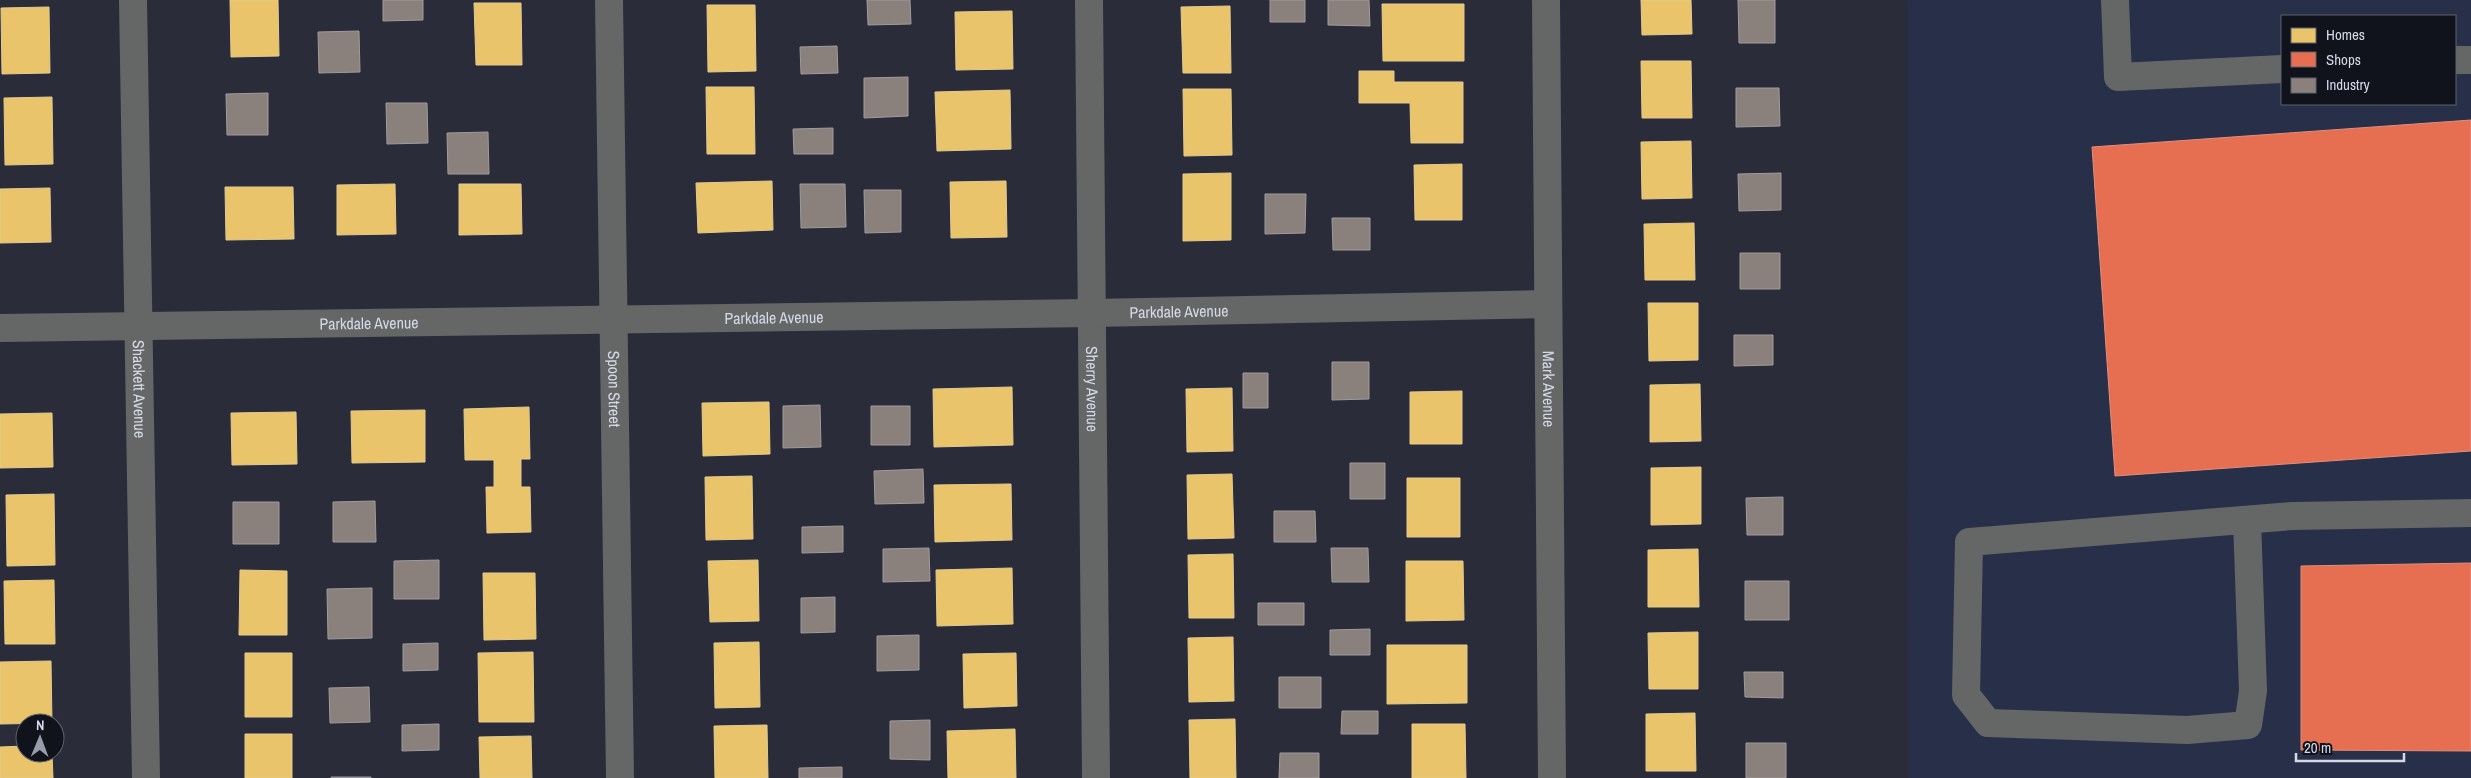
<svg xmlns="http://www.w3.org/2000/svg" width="2471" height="778" font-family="'Archivo Narrow',sans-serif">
<rect width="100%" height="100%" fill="#2a2d39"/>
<path fill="#282f49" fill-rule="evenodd" d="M1907,0H2471V778H1908ZM2282,16H2455V104H2282Z"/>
<path fill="#e9c46a" stroke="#e3ca90" d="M230,0H278L279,56L231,57Z
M1641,0H1691L1692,34L1642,35Z
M474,3H521L522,65H476Z
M1382,4H1464V61H1383Z
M707,5H755L756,71L708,72Z
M1230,6L1231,73H1183L1181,7Z
M49,7L50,73L2,74L1,8Z
M1012,11L1013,69L956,70L955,12Z
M1641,61H1691L1692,118H1642Z
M1359,71H1394V82H1463V143H1411L1410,103H1359Z
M706,87H754L755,154H707Z
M1183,89H1231L1232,155L1184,156Z
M1010,90L1011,149L937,151L935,92Z
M52,97L53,164L5,165L4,98Z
M1691,141L1692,198L1642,199L1641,142Z
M1462,164V220H1415L1414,165Z
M1231,173V240L1183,241V174Z
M772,181L773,230L698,233L696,183Z
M1006,181L1007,237L951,238L950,182Z
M395,184L396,234L337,235V185Z
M459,184H521L522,234L459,235Z
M225,187H293L294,239L226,240Z
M50,188L51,242L0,243V189Z
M1694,223L1695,280H1645L1644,224Z
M1648,303H1698V360L1649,361Z
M1700,384L1701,441L1650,442V385Z
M1012,387L1013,445L934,447L933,389Z
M1232,388L1233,451L1187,452L1186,389Z
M1462,391V444H1410V392Z
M769,402L770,454L703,456L702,403Z
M529,407L530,459H521V487H530L531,532L487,533L486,487H494V460H465L464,409Z
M425,410V462L352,463L351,411Z
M296,412L297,464L232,465L231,413Z
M52,413L53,467L0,468V414Z
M1701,467V524L1651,525V468Z
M1232,474L1234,538L1188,539L1187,475Z
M752,476L753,539L706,540L705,477Z
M1407,478H1460V537H1407Z
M1011,484L1012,540L935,542L934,485Z
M54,494L55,565L7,566L6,495Z
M1698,549L1699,607H1648V550Z
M1233,554L1234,618H1189L1188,555Z
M758,560L759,621L710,622L708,561Z
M1406,561H1463L1464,620L1406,621Z
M1012,568L1013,624L937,626L936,570Z
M240,570L287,571V635H239Z
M483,573H535L536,639L484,640Z
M54,580L55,644H5L4,581Z
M1698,632V689H1649L1648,633Z
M1233,637L1234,701L1189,702L1188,638Z
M759,642L760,707L715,708L714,643Z
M1387,645H1467V703L1387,704Z
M533,652L534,722H479L478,653Z
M245,653H292V717H245Z
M1016,653L1017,706L964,708L963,654Z
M51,661L52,723L0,724V662Z
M1695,713L1696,771H1646V714Z
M1235,719L1236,778H1190L1189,720Z
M1412,724H1465L1466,778H1412Z
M767,725L768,778H715L714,726Z
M1015,729L1016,778H948L947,731Z
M245,734H292V778H245Z
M531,736L532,778H480L479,737Z
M25,746V753H52L53,778H0V747Z"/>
<path fill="#e76f51" stroke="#e18e7e" d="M2471,120V451L2115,476L2092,147Z
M2471,563V751L2301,750V566Z"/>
<path fill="#8a817c" stroke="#a09b9c" d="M383,0H423V20L383,21Z
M867,0H910L911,24L868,25Z
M1270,0H1305V22H1270Z
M1328,0H1369L1370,26L1328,25Z
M1738,0H1775V43H1739Z
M359,31L360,72L319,73L318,32Z
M837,46L838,73L801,74L800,47Z
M908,77V116L864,118V78Z
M1736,88H1779L1780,126L1736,127Z
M268,93V135H227L226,94Z
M386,103H427L428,143L387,144Z
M833,128V154H794L793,129Z
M488,132L489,174H448L447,133Z
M1781,173V210L1739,211L1738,174Z
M800,184H845L846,227L801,228Z
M864,190H901V232L865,233Z
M1265,194H1306L1305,233L1265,234Z
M1332,218H1370V250H1333Z
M1740,253H1780V289H1740Z
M1734,335H1773V365L1734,366Z
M1332,362H1369V399L1332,400Z
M1243,373H1268V408H1243Z
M820,405L821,447L783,448V406Z
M871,406H910V445H871Z
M1350,463H1385V499H1350Z
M923,469L924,503L875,504L874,471Z
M1783,497V535H1747L1746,498Z
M375,501L376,542H333V502Z
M233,502H279V544H233Z
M1274,511H1315L1316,542H1274Z
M843,526V552L802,553V527Z
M929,548L930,581L883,582V549Z
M1331,548H1368L1369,582H1332Z
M439,560V599H394V561Z
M1745,581H1789V620H1745Z
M372,588V638L328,639L327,589Z
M835,597V632L801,633V598Z
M1258,603H1304V625H1258Z
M1370,629V655H1330V630Z
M919,635V670L877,671V636Z
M438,643V670L403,671V644Z
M1744,672H1783V698L1745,697Z
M1279,677H1321V708H1279Z
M369,687L370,722L330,723L329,688Z
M1342,711H1378V734H1341Z
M930,720V760L890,759V721Z
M439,724V750L402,751V725Z
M1746,743H1786V778H1746Z
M1280,753H1319V778H1279Z
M842,767V778H799V768Z
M331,777H371V778H331Z"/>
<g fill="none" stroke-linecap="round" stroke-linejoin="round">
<g stroke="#656766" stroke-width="28">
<path id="s1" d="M133,0L146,778"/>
<path id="s2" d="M609,0L620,778"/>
<path id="s3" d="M1089,0L1096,778"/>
<path id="s4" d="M1546,0L1552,778"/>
<path d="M2115,0L2118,77L2282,69"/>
<path d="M2455,60H2471"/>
<path id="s5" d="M0,328L1092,313L1548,304"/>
<path d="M2247,520L2253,691L2248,725L2187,730L1988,723L1966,695L1969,542L2293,516L2471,513"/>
</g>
</g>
<g text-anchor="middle" stroke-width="5" stroke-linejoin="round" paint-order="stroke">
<g font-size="16" fill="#d4d8e7" stroke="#10131c">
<text dy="6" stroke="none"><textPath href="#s5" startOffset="1179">Parkdale Avenue</textPath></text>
<text dy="6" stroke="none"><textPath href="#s5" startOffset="774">Parkdale Avenue</textPath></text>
<text dy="6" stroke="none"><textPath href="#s5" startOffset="369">Parkdale Avenue</textPath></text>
<text dy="6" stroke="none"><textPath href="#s1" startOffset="389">Shackett Avenue</textPath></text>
<text dy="6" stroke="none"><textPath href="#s2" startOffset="389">Spoon Street</textPath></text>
<text dy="6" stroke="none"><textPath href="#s3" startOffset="389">Sherry Avenue</textPath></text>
<text dy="6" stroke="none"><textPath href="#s4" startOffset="389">Mark Avenue</textPath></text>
</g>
</g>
<rect x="2281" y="15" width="175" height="90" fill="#10131c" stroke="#5e626d"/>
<rect x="2291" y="28" width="25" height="15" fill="#e9c46a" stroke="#5e626d"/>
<text x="2326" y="40" font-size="15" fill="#d4d8e7">Homes</text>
<rect x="2291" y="52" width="25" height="15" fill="#e76f51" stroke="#5e626d"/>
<text x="2326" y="65" font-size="15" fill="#d4d8e7">Shops</text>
<rect x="2291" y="78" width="25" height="15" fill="#8a817c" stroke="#5e626d"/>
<text x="2326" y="90" font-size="15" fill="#d4d8e7">Industry</text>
<g transform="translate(40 738) rotate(1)"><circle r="24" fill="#10131c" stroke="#5e626d"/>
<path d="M0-4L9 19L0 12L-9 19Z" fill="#989caa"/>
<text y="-8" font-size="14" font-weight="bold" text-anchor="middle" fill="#d4d8e7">N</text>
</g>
<path d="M2296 753v8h108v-8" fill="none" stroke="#d4d8e7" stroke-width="2.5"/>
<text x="2304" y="753" font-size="15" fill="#d4d8e7" stroke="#10131c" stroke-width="4" paint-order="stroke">20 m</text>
</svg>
